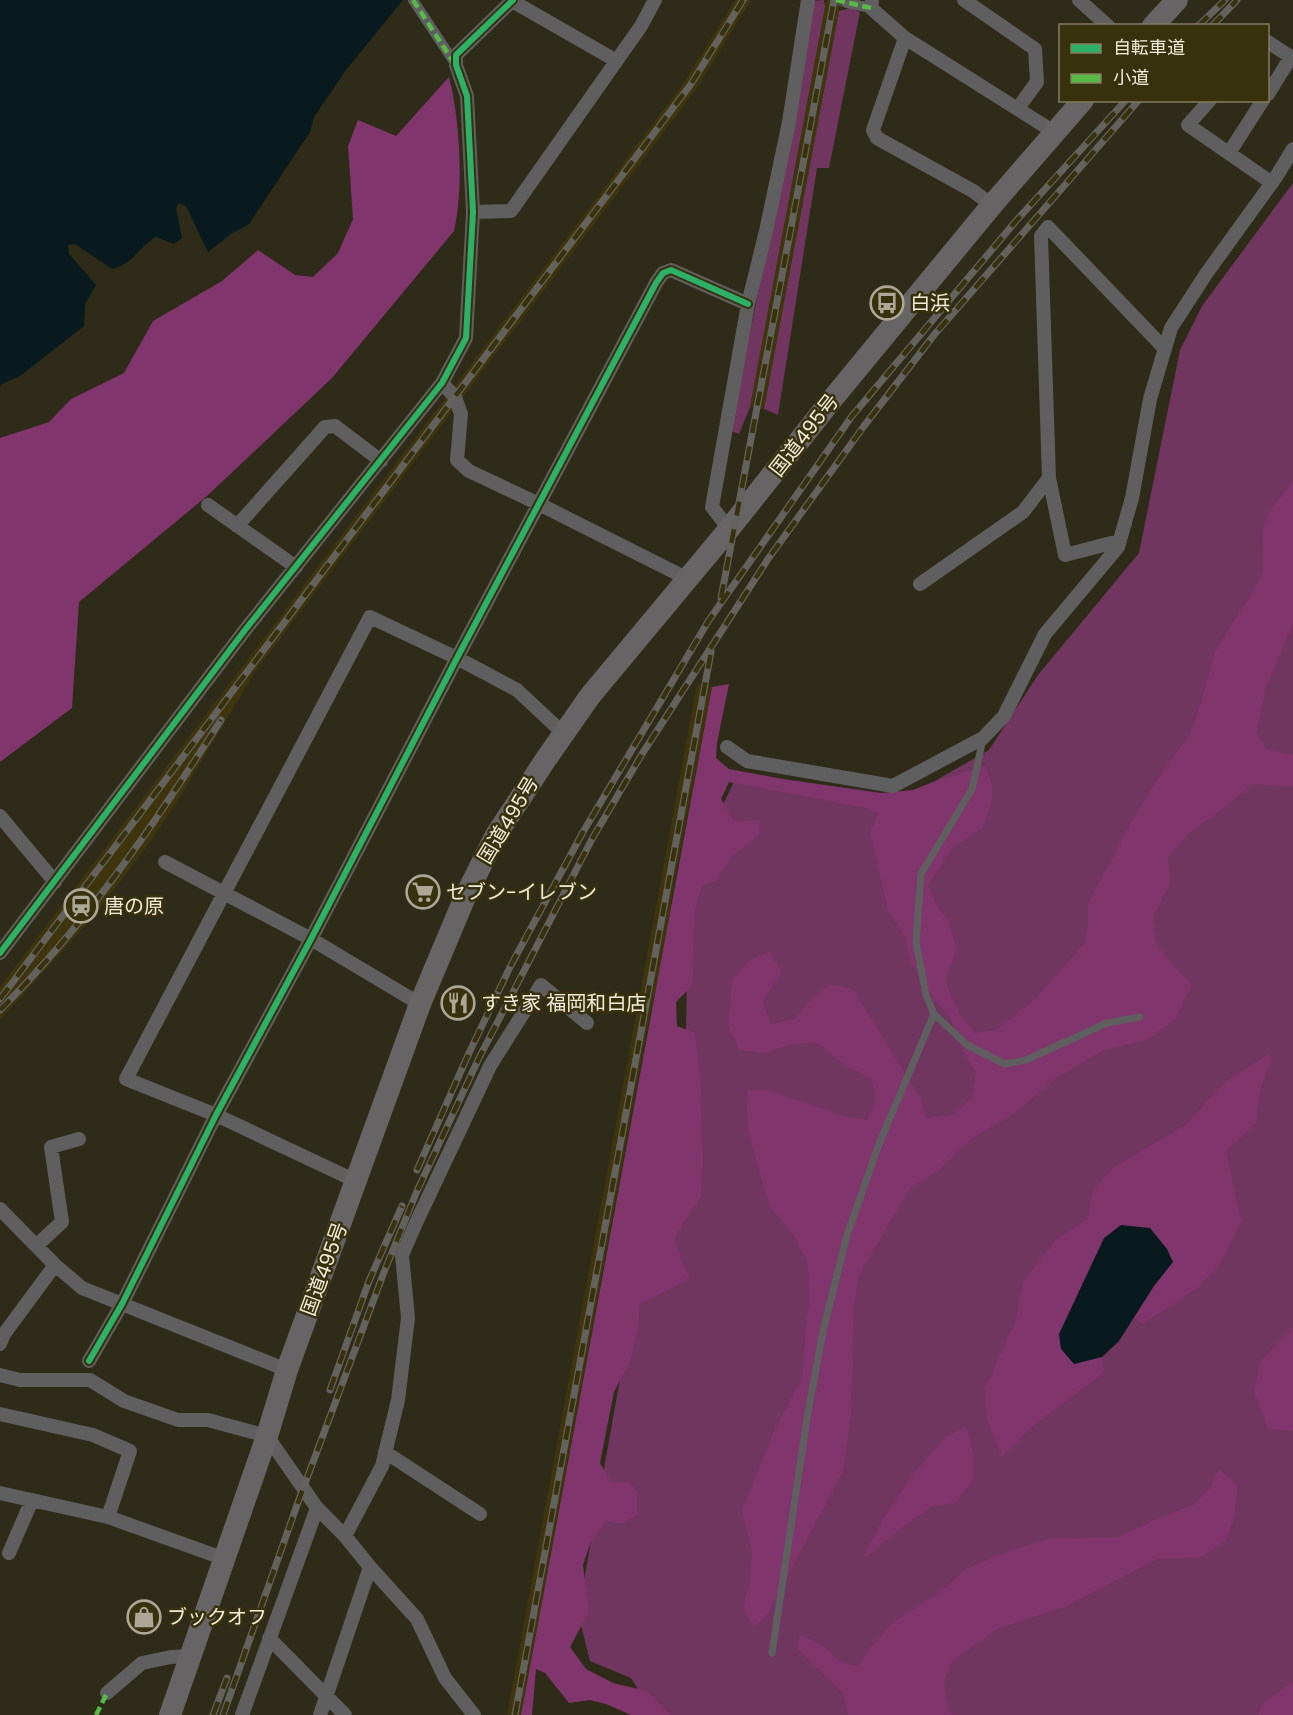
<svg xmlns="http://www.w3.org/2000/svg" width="1293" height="1715" font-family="Poppins,'Noto Sans JP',sans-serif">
<rect width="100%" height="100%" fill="#2e2b18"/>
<path fill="#3e350d" d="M735,0H751L697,88L255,672L175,805L146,848L93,917L0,1020V987L686,80Z
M826,0H841L764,409L750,407Z
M697,684L712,687L673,888L666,941L647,1030L521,1715H507Z"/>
<path fill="#713660" d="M824,0L825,7L750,407L739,434L728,430L754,314L810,1Z
M851,8L860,12L829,168H817L778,415L764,409L839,11Z
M1293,183V1715H654L631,1678L590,1661L578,1614L637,1284L683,1180L689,878L737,775L882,804L933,782L989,750L1038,675L1139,553L1180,350L1202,306Z"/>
<path fill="#81356d" d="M449,77C460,120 464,188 454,231L332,378L207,496L79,602L72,708L0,762V438L49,422L71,399L124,373L153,321L222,281L258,250L295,275L313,277L338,253L353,219L348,146L358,120L396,136Z
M1293,481V624L1266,687L1256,734L1267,749L1293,755V787L1252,784L1219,812L1190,832L1168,857L1170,883L1153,917L1156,944L1171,963L1192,985L1175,1019L1149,1039L1104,1050L1056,1078L1013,1114L973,1137L938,1171L910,1188L858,1277L854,1308L851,1415L843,1471L766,1617L754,1627L743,1608L750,1582L752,1550L742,1510L773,1434L802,1377L809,1300L808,1262L793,1234L769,1205L748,1129L747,1091L768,1090L840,1115L867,1120L876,1099L871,1078L848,1067L817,1043L793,1044L765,1053L739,1050L728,1025L732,980L750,960L770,952L782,973L762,1001L771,1024L795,1019L809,1002L830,984L853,989L920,1098L926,1118L953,1115L972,1098L976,1073L962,1049L950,1017L936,1001L910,961L905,936L888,910L870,833L878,813L867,808L729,782L721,799L734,821L760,820L759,835L731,857L716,881L702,885L695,909L692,986L676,1002L677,1026L695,1033L700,1078L703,1159L701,1197L684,1221L675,1239L682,1262L690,1277C674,1289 657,1294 640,1304L637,1333L630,1361L614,1392L600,1463L612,1483L629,1482L637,1492V1514L623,1524L606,1521L591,1541L583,1565L589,1612L570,1647L586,1669L613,1683L647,1691L671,1715H631L606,1704L590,1700L569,1703L545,1673L536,1669L532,1715H521L712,687L729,684L717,743L716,758L729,769L783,779L881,793L913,790L933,782L985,766L992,784V802L982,828L953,847L928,885L938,908L948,919L957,949L945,980L959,1013L975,1033L997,1030L1037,997L1085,943L1088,924V904L1132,821L1162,772L1190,735L1201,703L1215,652L1262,576C1266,558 1261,542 1264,524C1267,512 1286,492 1293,481Z
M1269,1054L1273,1060C1260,1080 1258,1100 1256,1123L1226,1151L1241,1222L1220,1264L1199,1287L1143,1324L1128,1312L1074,1364L1102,1357L1105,1371L1029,1429L1002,1457L986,1417L985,1388L1015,1323L1023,1282L1055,1241L1087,1219L1093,1191L1114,1167L1186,1125L1224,1083Z
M1293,1328V1431L1268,1429L1254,1391L1260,1362Z
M966,1427L974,1457V1479L955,1503L932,1506L908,1523L862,1560L883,1519L911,1477L945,1437Z
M1219,1469L1237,1485L1235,1516L1226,1540L1202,1557L1157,1559L1066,1606L997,1629L952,1661L944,1681L948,1710L952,1715H848L843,1693L797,1648L800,1635L818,1643L842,1663L858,1666L870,1648L896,1620L938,1594L968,1568L1006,1552L1050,1539L1119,1537L1157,1519L1193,1505L1210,1488Z
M1293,1682V1715H1258L1262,1704Z"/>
<path fill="#081a1d" d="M0,0H403L346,70L314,117L310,132L249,224L231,234L208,252L186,206L179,203L176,208L182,238L174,244L156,237C139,247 132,265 112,269L75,244L68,245L69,254L96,285L85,304L84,326L20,376L0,385Z
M1121,1225L1150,1228L1167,1249L1173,1262L1154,1286L1119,1341L1102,1357L1074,1364L1061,1349L1059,1334L1104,1238Z"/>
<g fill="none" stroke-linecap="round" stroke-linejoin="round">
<path stroke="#4b4835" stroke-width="10" stroke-dasharray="10 5" stroke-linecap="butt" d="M836,0L847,3"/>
<path stroke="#5f5f60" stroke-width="7" d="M983,739L972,789L921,874L916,942L926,995L934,1014L967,1045L1005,1064L1026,1060L1107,1023L1140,1017
M772,1653L808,1412L823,1331L847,1235L879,1144L934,1014"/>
<path stroke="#5f5f60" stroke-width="10" d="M413,0L456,65
M847,3L871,8"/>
<path stroke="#5f5f60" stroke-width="14" d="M872,0L871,8L905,38L1054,132
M964,0L1035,49L1037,82L1018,108
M1079,0L1108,26
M512,1L615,60
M905,38L873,130L877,138L973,191L992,205
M1268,42L1291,57L1268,94
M1210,100L1188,125L1272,183
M1229,153L1263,100
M473,212L511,211L641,26L655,0
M442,383L455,397L461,414L457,460L469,471L539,504L688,579
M208,505L296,567
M237,526L325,427L335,426L381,461
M729,529L712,507L748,304L766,231L789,122L808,0
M1119,541L1065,555L1049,478L1041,236L1048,227L1165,349
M920,584L1023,512L1049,478
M727,747L747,761L893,786L983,738L1004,716L1045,634L1118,547L1132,498L1150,399L1171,328L1206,274L1276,177L1293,149
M0,816L55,882
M165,862L311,939L420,1004
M0,953L245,630L442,383L466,338L473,212L467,96L456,65V55L513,0
M356,1181L216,1115L126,1079L370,617L457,658L517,690L563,733
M0,1209L55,1265L82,1288L287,1370
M37,1245L62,1222L51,1147L79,1139
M0,1344L4,1334L55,1265
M89,1361L122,1304L216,1115L311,939L457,658L656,283L663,273L671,270L748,304
M0,1375L20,1380H90L124,1401L178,1420H208L267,1436L317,1508L345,1536L370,1567L417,1619L445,1678L474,1715
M0,1414L93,1435L130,1451L108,1517
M385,1452L480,1514
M0,1493L108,1517L225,1559
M345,1536L382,1466L398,1400L408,1318L402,1255L416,1223L490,1066L541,985L587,1023
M9,1553L32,1500
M269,1638L345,1715
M107,1693L142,1663L171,1657L190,1656
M242,1715L317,1508
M320,1715L370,1567"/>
<path stroke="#666464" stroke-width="22" d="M1153,26L1177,0
M170,1715L267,1436L287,1370L420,1004L465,897L496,835L546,759L590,696L729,529L834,397L992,205L1083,100"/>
<g stroke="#63625c" stroke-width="7">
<path id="rail" d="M1198,26L1225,0
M1212,26L1237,0
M721,598L834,0
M0,999L691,84L743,0
M0,1010C87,924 155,823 221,720
M417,1170L469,1053L511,965L583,832L709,620L852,416L1016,221L1126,100
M330,1390L369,1281L402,1206
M213,1715L227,1678
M223,1715L297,1505L384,1272L417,1191L479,1058L592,839L642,754L768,559L864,426L934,335L1139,100
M515,1715L711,652"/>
</g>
<use href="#rail" stroke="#38310e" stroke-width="4.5" stroke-dasharray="14" stroke-linecap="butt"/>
<path stroke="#58b947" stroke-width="4.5" stroke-dasharray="9 4.5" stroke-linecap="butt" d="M413,0L454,63
M836,0L871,8
M96,1715L107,1693"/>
<g stroke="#38310e" stroke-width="10">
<path id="cycleway" d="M0,953L245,630L442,383L466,338L473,212L467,96L456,65V55L513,0
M89,1361L122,1304L216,1115L311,939L457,658L656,283L663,273L671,270L748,304"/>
</g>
<use href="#cycleway" stroke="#2db169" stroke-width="6"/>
</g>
<defs>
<g id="bus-ring" transform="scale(1.725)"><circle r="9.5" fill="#38310e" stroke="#aca895" stroke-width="1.5"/><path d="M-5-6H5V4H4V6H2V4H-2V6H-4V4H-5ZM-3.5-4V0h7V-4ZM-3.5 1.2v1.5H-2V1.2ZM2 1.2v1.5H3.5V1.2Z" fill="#aca895"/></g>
<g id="supermarket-ring" transform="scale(1.725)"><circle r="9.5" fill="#38310e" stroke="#aca895" stroke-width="1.5"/><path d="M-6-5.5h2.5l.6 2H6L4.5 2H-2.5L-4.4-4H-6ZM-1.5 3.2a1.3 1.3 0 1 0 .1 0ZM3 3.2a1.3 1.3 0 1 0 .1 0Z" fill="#aca895"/></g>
<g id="station-ring" transform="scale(1.725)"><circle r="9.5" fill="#38310e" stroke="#aca895" stroke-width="1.5"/><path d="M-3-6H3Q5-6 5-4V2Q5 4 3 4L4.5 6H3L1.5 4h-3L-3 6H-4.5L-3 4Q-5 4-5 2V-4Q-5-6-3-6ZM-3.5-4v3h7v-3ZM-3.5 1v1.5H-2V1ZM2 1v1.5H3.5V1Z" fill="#aca895"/></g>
<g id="restaurant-ring" transform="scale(1.725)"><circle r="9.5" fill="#38310e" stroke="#aca895" stroke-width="1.5"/><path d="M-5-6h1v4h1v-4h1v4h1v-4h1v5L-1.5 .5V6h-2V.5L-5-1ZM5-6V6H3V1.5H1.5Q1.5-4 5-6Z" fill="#aca895"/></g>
<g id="shop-ring" transform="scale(1.725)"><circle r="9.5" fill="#38310e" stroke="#aca895" stroke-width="1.5"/><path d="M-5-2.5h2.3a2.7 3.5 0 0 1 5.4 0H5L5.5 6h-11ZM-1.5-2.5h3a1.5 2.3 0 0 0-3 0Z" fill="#aca895"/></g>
</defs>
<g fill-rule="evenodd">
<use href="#bus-ring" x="887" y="303"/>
<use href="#supermarket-ring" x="423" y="892"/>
<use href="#station-ring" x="81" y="906"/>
<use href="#restaurant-ring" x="458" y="1003"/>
<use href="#shop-ring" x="144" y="1617"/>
</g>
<g text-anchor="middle" stroke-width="5" stroke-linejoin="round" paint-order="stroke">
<g font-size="20" fill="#f0ecd9" stroke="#38310e" text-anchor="start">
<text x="910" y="310">白浜</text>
<text x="446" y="899">セブン-イレブン</text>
<text x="104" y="913">唐の原</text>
<text x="481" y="1010">すき家 福岡和白店</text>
<text x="167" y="1624">ブックオフ</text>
</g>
<g font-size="20" fill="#f0ecd9" stroke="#38310e">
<text transform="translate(804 435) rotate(-52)" y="7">国道495号</text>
<text transform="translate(508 820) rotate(-59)" y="7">国道495号</text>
<text transform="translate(324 1269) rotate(-70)" y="7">国道495号</text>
</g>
</g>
<rect x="1059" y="24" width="210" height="78" fill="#38310e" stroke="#827c5f" stroke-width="1.5"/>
<rect x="1071" y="44" width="30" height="9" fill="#2db169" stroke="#827c5f" stroke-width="1.5"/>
<text x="1113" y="54" font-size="18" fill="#f0ecd9">自転車道</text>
<rect x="1071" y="74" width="30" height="9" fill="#58b947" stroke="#827c5f" stroke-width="1.5"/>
<text x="1113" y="84" font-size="18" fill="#f0ecd9">小道</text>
</svg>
